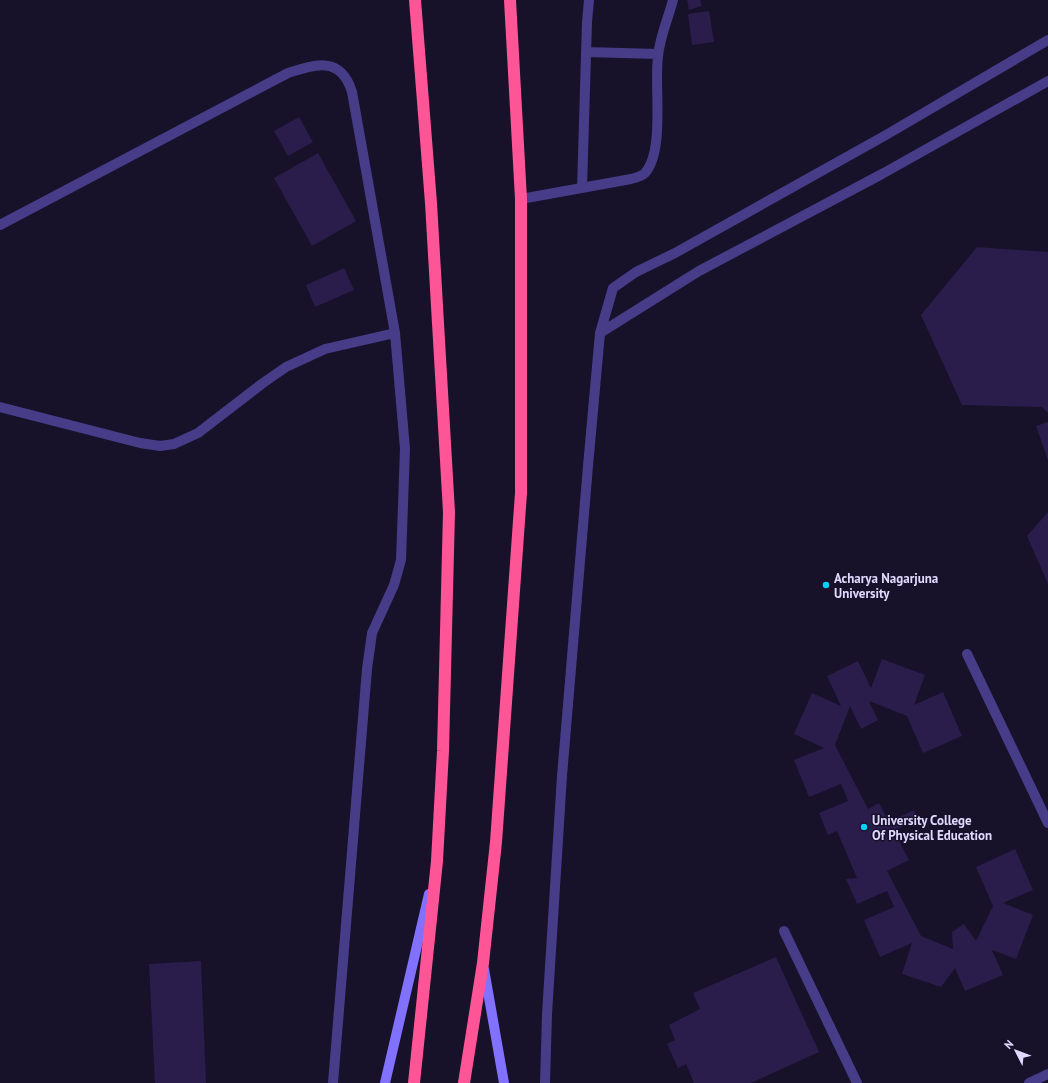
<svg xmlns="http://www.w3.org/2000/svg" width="1048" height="1083" font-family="'PT Sans',sans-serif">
<rect width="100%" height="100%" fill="#17112a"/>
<path fill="#2a1d4b" d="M687,0H700L702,6L689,10Z
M709,11L714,42L692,45L688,14Z
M299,117L313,142L288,156L274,131Z
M318,153L356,221L312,246L274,178Z
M977,247L1048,252V413L1042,407L962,405L921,315Z
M344,268L354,290L315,307L306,285Z
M1048,422V460L1036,426Z
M1048,512V584L1027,536Z
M882,659L925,675L914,705L943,692L962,736L923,753L907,716L869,701L878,720L861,729L850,706L835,745L868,809L879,803L889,822L914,810L918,819L894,831L909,860L887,871L921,936L953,949L952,932L964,924L976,941L993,906L976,867L1015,849L1033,890L1003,903L1033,915L1016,959L992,950L1003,975L965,991L955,968L941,987L902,974L912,943L880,957L864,920L894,907L887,891L857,904L846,879L857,878L837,831L828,835L819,813L848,801L841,784L809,797L794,760L824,748L794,734L812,693L841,706L827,676L858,661L871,688Z
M776,957L819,1052L751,1083H694L686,1064L678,1068L667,1044L675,1040L669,1025L700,1009L693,993Z
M201,961L206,1083H155L149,964Z"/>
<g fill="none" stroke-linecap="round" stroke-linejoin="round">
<path stroke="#463c88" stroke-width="10" d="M586,52L658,54
M582,188L587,22L589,0
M521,199L631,179C635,178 642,176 645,173C665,150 654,87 658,56C660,36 668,19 673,0
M0,225L288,73C316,64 341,56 352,92L395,333L405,449L401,560L394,585L372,633L367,669L333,1083
M0,407L140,443L160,446L174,444L198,433L263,383L286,367L325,349L395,333
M967,654L1048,823
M784,931L857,1083
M1029,1083L1048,1074"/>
<path stroke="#463c88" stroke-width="10" d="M600,333L699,271L882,174L1048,81
M545,1083L547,1014L562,776L588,466L600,333L613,288L636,272L675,253L886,135L1048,40"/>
<path stroke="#8171fe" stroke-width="10" d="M484,969L504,1083
M385,1083L429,894"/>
<path stroke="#fe5597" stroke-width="12" d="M414,1083L437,861L443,751L449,512L431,203L415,0
M464,1083L483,963L496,842L521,493V199L510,0"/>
</g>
<g fill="#07cffd" stroke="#17112a" stroke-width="1.5">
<circle cx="826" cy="585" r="4"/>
<circle cx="864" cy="827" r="4"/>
</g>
<g text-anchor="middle" stroke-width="3" stroke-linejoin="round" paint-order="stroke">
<g font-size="13" font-weight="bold" fill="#e1daff" stroke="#17112a" text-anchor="start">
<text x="834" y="583">Acharya Nagarjuna<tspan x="834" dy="15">University</tspan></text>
<text x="872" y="825">University College<tspan x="872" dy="15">Of Physical Education</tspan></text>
</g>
</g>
<g transform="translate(1016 1051) rotate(312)" stroke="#17112a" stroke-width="3" paint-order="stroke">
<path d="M0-3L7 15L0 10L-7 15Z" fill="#e1daff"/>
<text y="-6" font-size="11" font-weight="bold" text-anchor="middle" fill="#e1daff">N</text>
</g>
</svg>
